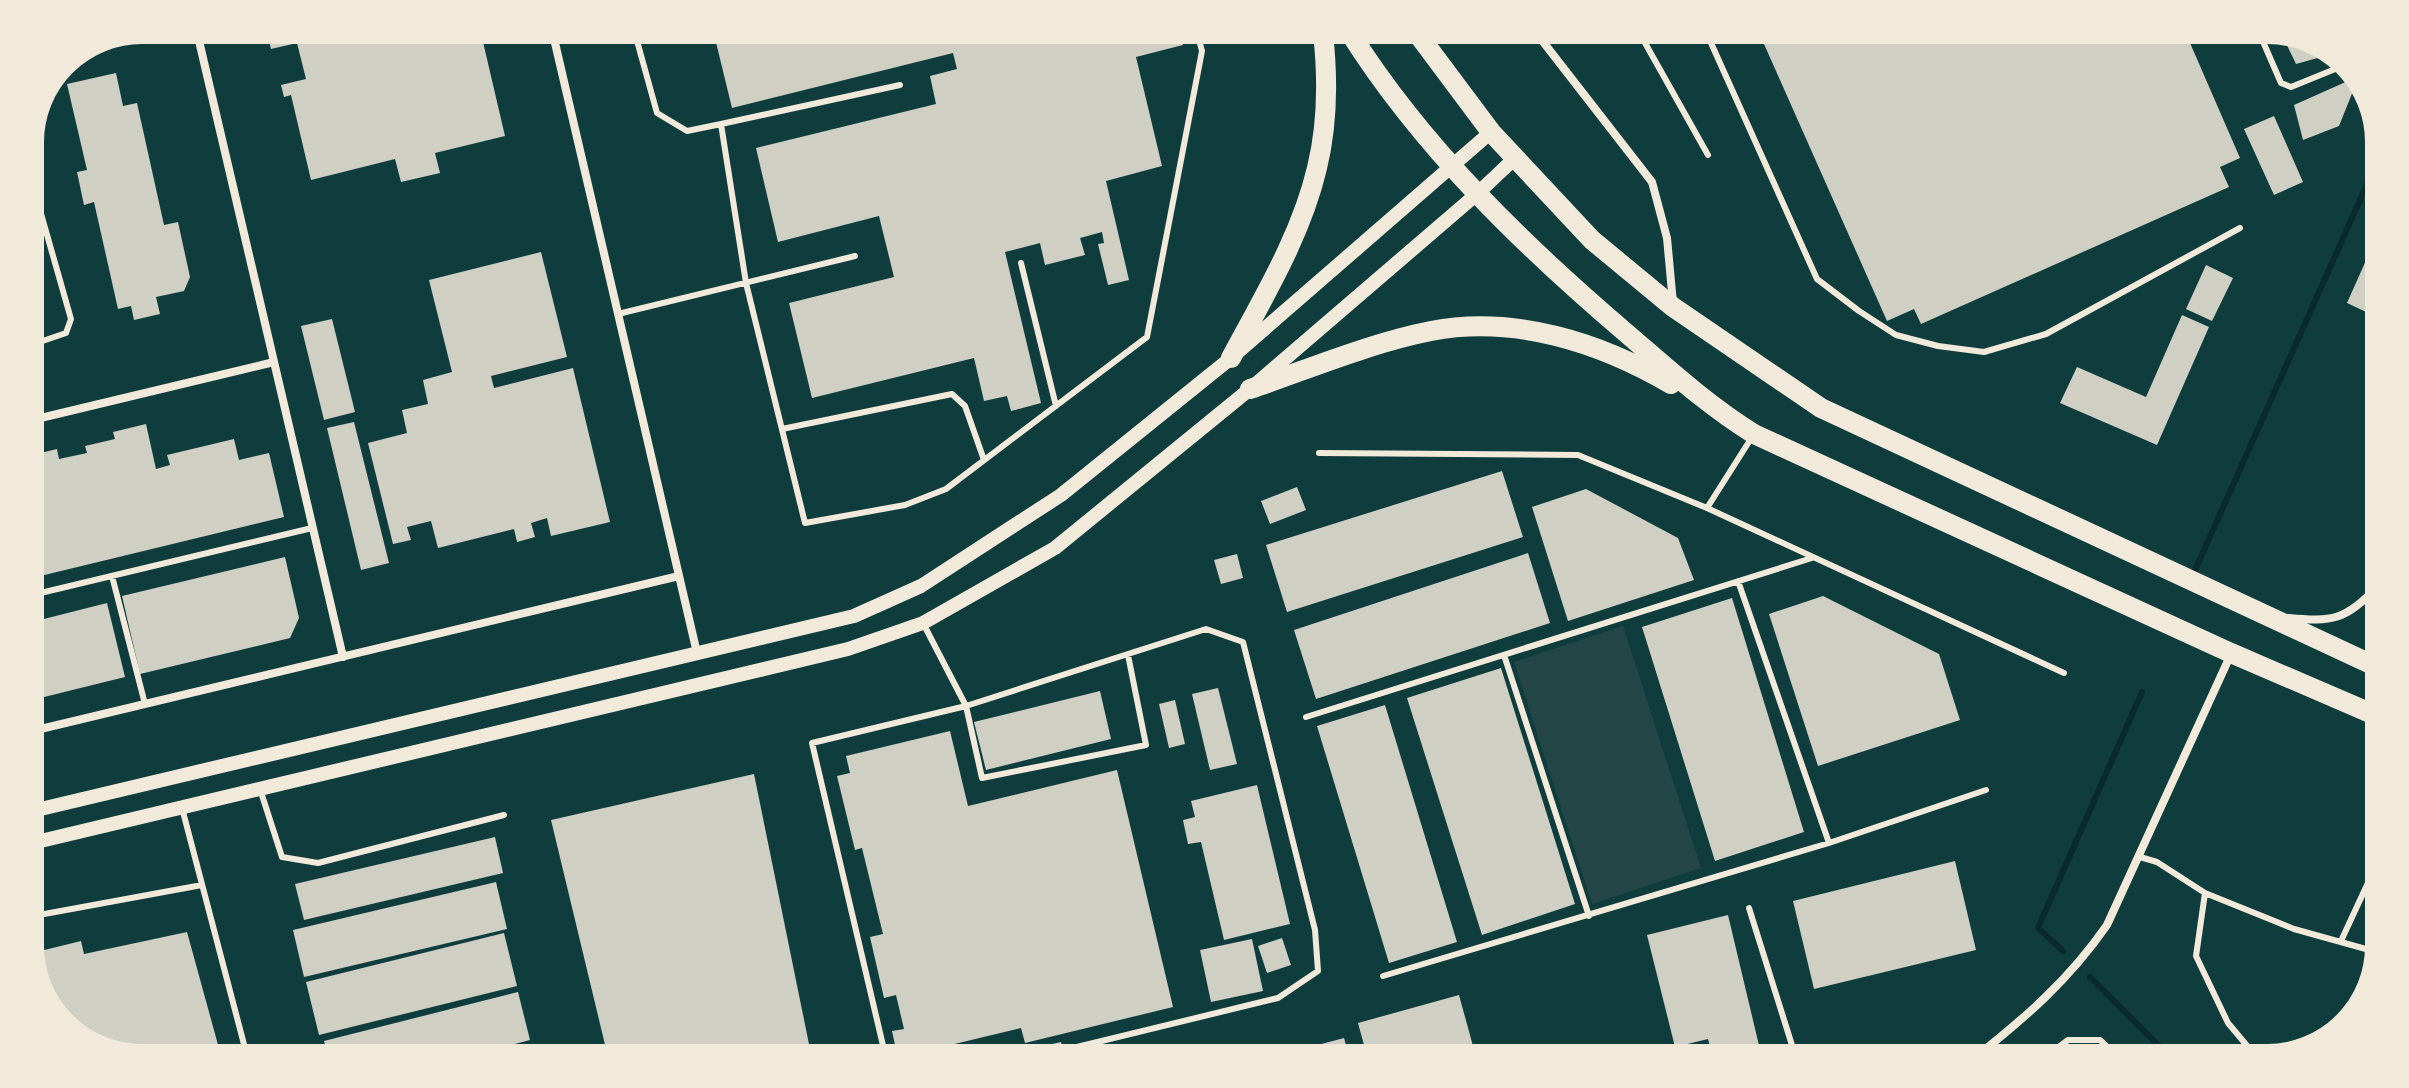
<svg xmlns="http://www.w3.org/2000/svg" width="2409" height="1088" font-family="'Sofia Sans Condensed',sans-serif">
<rect width="100%" height="100%" fill="#0f3d3e"/>
<path fill="#244646" d="M1623,626L1701,868L1592,904L1514,662Z"/>
<g fill="none" stroke-linecap="round" stroke-linejoin="round">
<path stroke="#0a2a2b" stroke-width="6" d="M2192,577L2381,153
M2063,951L2038,928L2142,692
M2090,977L2173,1060"/>
</g>
<path fill="#cfcfc3" d="M275,29H480L505,136L435,153L440,173L401,182L395,159L311,180L291,95L284,97L281,85L306,79L297,43L271,49L268,37L276,34Z
M713,30L1180,32L1183,45L1136,57L1162,166L1106,181L1129,280L1108,285L1098,244L1104,243L1102,232L1080,238L1085,255L1045,265L1040,243L1005,252L1041,403L1011,411L1007,396L984,401L974,358L812,398L789,303L894,277L879,216L778,242L756,148L936,104L930,76L957,69L953,53L732,108Z
M1760,35L2187,36L2240,158L2220,167L2229,187L1921,324L1914,309L1887,321Z
M2283,37H2311L2332,54L2296,64Z
M116,73L123,106L137,103L164,225L178,222L190,277L184,291L156,297L160,314L134,320L131,306L118,309L94,202L84,205L77,172L87,170L67,84Z
M2359,76L2339,126L2303,140L2294,105Z
M2274,116L2303,182L2274,195L2244,129Z
M2380,229L2379,318L2347,303Z
M541,252L567,357L491,376L494,388L573,368L610,522L551,536L547,518L531,523L535,537L517,542L514,529L438,548L431,521L407,527L411,540L393,544L368,443L407,433L402,410L428,404L423,380L452,372L429,280Z
M2206,265L2233,278L2212,321L2186,309Z
M2182,315L2209,327L2157,445L2060,403L2077,367L2146,397Z
M332,319L355,412L324,420L301,326Z
M354,422L389,563L361,570L327,428Z
M146,424L156,469L170,465L167,455L234,439L239,460L269,453L284,517L28,579V456L57,449L59,459L87,453L85,446L115,439L113,432Z
M1502,471L1523,537L1287,612L1266,545Z
M1297,487L1306,510L1270,524L1261,501Z
M1586,489L1678,538L1694,580L1568,621L1532,507Z
M1528,553L1550,623L1316,699L1294,630Z
M1237,554L1243,578L1221,584L1214,560Z
M285,557L299,618L290,638L140,674L122,596Z
M1823,596L1939,654L1960,720L1818,766L1769,614Z
M1732,598L1804,832L1715,861L1642,627Z
M107,603L125,677L28,701V623Z
M1501,668L1575,904L1482,935L1407,698Z
M1218,688L1237,764L1210,770L1192,694Z
M1100,691L1111,739L986,770L974,722Z
M1175,700L1185,744L1169,748L1159,704Z
M1385,705L1457,942L1389,963L1317,726Z
M950,731L968,806L1117,770L1173,1007L1025,1043L1021,1028L913,1054H897L892,1031L904,1029L896,995L884,998L870,937L883,934L862,848L855,850L837,776L850,773L846,756Z
M754,774L811,1054L607,1053L551,820Z
M1257,785L1290,924L1224,940L1201,842L1188,844L1183,820L1195,817L1191,801Z
M495,837L503,873L304,920L295,884Z
M1955,861L1976,950L1814,989L1793,901Z
M496,882L507,929L304,977L293,930Z
M1728,915L1762,1058H1713L1708,1039L1675,1047L1647,935Z
M187,932L220,1052L98,1051L48,1010L28,954L81,941L84,954Z
M504,933L517,986L319,1035L306,982Z
M1282,938L1291,965L1267,973L1258,946Z
M1252,939L1263,991L1211,1002L1200,950Z
M518,992L530,1040L481,1053L327,1052L324,1041Z
M1459,995L1476,1057L1367,1056L1358,1023Z
M1344,1038L1349,1056H1280V1055Z
M1061,1042L1064,1055H1026L1025,1050Z"/>
<g fill="none" stroke-linecap="round" stroke-linejoin="round">
<path stroke="#f1e9da" stroke-width="6" d="M634,30L657,113L687,131L721,124L746,283L805,523L905,505L946,489L1147,337L1202,51L1197,32
M1640,34L1708,155
M1707,34L1817,279L1859,311L1896,335L1938,346L1984,352L2046,334L2240,228
M2261,37L2281,83L2291,87L2345,65
M721,124L900,85
M28,168L71,319L66,333L28,346
M1021,263L1056,406
M618,314L855,256
M782,429L952,394L965,406L984,460
M1319,453L1578,455L1707,508L2064,673
M1707,508L1752,437
M112,576L145,704
M1738,581L1829,843
M28,596L312,528
M924,625L966,706L982,778L1146,745L1128,655
M1504,655L1589,916
M1306,717L1812,558
M260,789L282,857L318,863L504,815
M182,808L246,1052
M2140,857L2157,862L2205,893L2294,929L2373,951
M2205,893L2196,956L2228,1023L2259,1060
M1749,908L1796,1058
M28,917L202,885
M2341,941L2373,872
M1383,976L1829,843L1986,790
M885,1054L812,743L966,706L1206,629L1243,642L1315,930L1318,971L1278,998L1044,1055
M2043,1059L2068,1040H2100L2120,1059"/>
<path stroke="#f1e9da" stroke-width="8" d="M196,28L343,657
M552,30L697,653
M1537,34L1652,182L1667,238L1673,303
M28,421L274,362
M2289,618C2332,622 2346,620 2376,588
M28,732L679,576
M1973,1059C2025,1018 2069,980 2107,925L2231,654"/>
<path stroke="#f1e9da" stroke-width="14" d="M28,812L854,616L921,586L1061,495L1231,358L1491,132
M28,844L848,649L923,623L1055,548L1250,389L1478,193L1515,158"/>
<path stroke="#f1e9da" stroke-width="20" d="M1350,33C1422,147 1523,245 1625,332C1667,368 1707,405 1754,434L2231,653L2375,715
M1417,33L1491,132L1592,240L1673,307L1821,408L2375,666
M1231,358C1263,298 1301,236 1317,168C1328,123 1328,78 1323,33
M1250,389C1309,369 1370,343 1431,331C1514,315 1599,342 1671,384"/>
</g>
<path d="M0 0H2409V1088H0ZM142 42H2267A100 100 0 0 1 2367 142V946A100 100 0 0 1 2267 1046H142A100 100 0 0 1 42 946V142A100 100 0 0 1 142 42Z" fill="#f1e9da" fill-rule="evenodd"/>
<path fill="none" stroke="#f1e9da" stroke-width="4" d="M142 42H2267A100 100 0 0 1 2367 142V946A100 100 0 0 1 2267 1046H142A100 100 0 0 1 42 946V142A100 100 0 0 1 142 42Z"/>
</svg>
